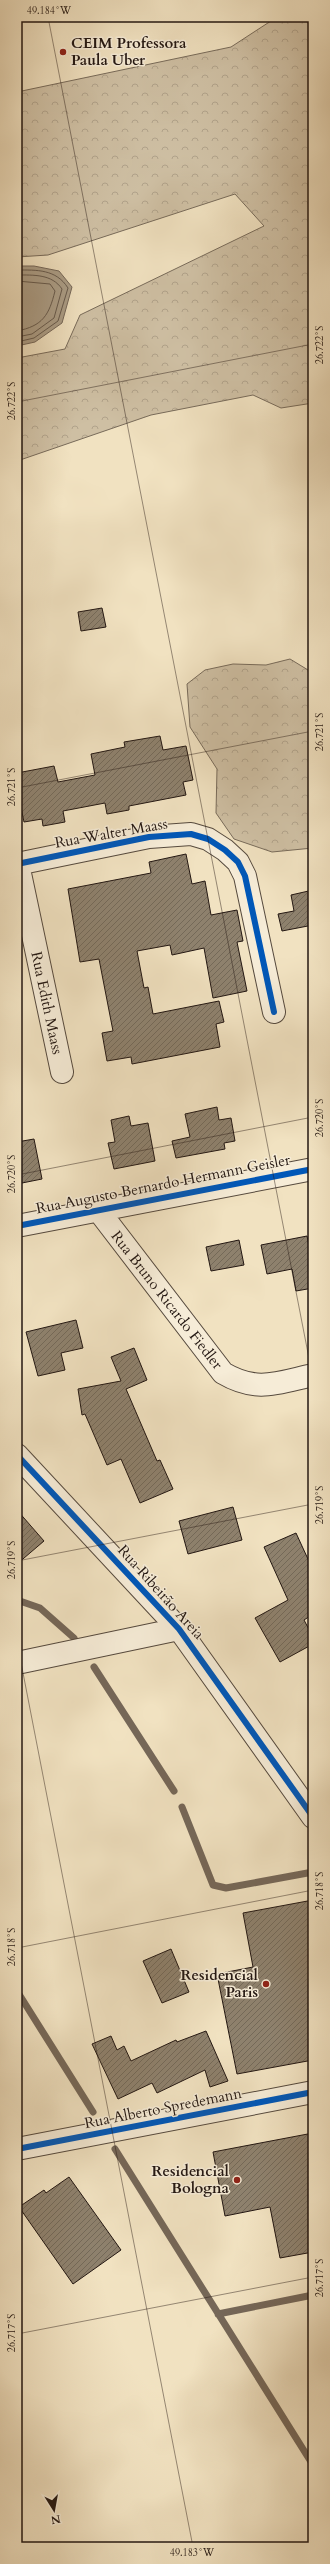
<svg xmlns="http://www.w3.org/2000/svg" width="330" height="2564" font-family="Cardo,serif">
<defs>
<pattern id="forest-crowns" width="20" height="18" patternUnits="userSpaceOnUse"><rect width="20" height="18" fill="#cebfa3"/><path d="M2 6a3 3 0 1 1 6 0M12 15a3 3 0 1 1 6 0" fill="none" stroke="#b1a38b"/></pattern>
<pattern id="building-hatch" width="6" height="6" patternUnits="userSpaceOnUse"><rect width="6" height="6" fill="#8e816d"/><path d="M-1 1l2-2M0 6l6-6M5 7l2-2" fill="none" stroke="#746958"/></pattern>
</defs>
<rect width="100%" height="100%" fill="#f1e2c1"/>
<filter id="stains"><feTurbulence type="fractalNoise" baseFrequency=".005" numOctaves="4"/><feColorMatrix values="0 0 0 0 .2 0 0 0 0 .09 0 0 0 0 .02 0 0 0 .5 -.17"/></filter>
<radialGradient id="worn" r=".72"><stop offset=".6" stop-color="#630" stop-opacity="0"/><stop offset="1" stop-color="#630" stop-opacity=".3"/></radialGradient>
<path fill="url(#forest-crowns)" stroke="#786b5a" d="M277,17H313V403L281,408L253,395L151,415L20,460L17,456V358L65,349L80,315L264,226L235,194L48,255L17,257V92L231,47Z
M290,659L313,673V848L272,852L234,839L216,813L217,769L190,727L187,684L205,670L233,664L266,665Z"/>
<path fill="#ab9d86" stroke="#756758" d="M17,266H34L59,271L72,287L62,323L35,342L17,346Z"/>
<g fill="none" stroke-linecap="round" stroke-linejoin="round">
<path stroke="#675a4c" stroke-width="1" d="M17,270C37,270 56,269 68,288L58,321L34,338L17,342
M17,275C34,275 52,274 62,289L54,318L32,334L17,337
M17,281L50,284L55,291C49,315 43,326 17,331"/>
<path stroke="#756758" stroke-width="7" d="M17,1600L40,1608L74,1638
M94,1667L174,1791
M182,1807L213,1885L226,1888L313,1872
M17,1991L93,2112
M115,2149L313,2465
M218,2314L313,2295"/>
</g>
<path fill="url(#building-hatch)" stroke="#231712" d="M102,608L106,627L81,631L78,612Z
M160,736L163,750L186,746L193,780L183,782L186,795L129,806V810L107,814L105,803L63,811L65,822L43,826L42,819L24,822L17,788V773L54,766L58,782L95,775L91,754L125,747L124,742Z
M186,854L192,884L205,881L211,915L237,910L243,941L237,942L247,991L213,998L204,948L172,955L170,945L137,951L144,988L148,987L153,1014L219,1001L224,1022L216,1024L220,1047L132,1064L131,1057L107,1061L102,1033L113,1031L99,959L80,962L68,889L151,873L149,862Z
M313,890V925L282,931L278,914L294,911L291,895Z
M217,1107L219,1120L231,1118L235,1141L224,1143L225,1149L176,1158L172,1141L190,1137L185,1114Z
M129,1116L131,1126L148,1123L155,1161L114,1169L108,1143L115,1142L111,1120Z
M34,1139L42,1179L17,1184V1142Z
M307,1236L313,1268V1288L296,1291L292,1269L267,1274L261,1245Z
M239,1240L244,1265L211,1271L206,1247Z
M76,1320L83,1348L61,1353L65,1370L38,1376L26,1332Z
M134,1348L147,1380L126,1389L157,1461L160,1460L173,1489L140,1503L121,1459L107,1465L85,1414L82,1415L78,1389L121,1381L111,1357Z
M233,1507L242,1540L188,1554L179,1521Z
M17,1510L44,1541L17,1564Z
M296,1533L313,1570V1614L304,1620L313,1637V1644L280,1662L255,1618L288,1600L264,1547Z
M313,1900V2060L237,2074L217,1974L253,1967L243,1913Z
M171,1949L189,1992L162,2003L143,1961Z
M206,2031L228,2081L210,2087L205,2070L157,2093L152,2083L118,2099L92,2044L111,2036L117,2050L124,2046L131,2061L176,2040L177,2042Z
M313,2133V2252L280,2258L270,2207L225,2216L213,2152Z
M69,2177L121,2250L73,2284L19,2207L44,2190L46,2193Z"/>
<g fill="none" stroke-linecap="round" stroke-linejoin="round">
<g stroke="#564a3e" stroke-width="24">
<path id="street" d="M17,864L149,837L191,834L208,839L225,850L238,862L245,876L274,1012
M18,864L62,1072
M98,1210L223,1373C257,1393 277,1383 313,1375
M17,1226L313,1169
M17,1455L179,1629L313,1817
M17,1663L179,1629
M17,2149L313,2092"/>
</g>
<use href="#street" stroke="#f6ecd7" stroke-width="22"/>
<g stroke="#f6ecd7" stroke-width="8">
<path id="cycleway" d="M17,864L149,837L191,834L208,839L225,850L238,862L245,876L274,1012
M17,1226L313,1169
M17,1455L179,1629L313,1817
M17,2149L313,2092"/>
</g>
<use href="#cycleway" stroke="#0057b8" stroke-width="6"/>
</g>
<path fill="none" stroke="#231712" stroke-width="1" stroke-opacity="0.45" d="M48,17L313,1379M17,402L313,344M17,788L313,731M17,1175L313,1117M17,1561L313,1504M17,1642L193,2547M17,1948L313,1890M17,2334L313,2277"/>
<g fill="#8f2418" stroke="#f6ecd7" stroke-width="1.5">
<circle cx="63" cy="52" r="4"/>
<circle cx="266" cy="1984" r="4"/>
<circle cx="237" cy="2180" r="4"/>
</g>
<g text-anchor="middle" stroke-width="3" stroke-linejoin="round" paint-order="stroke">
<g font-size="15" font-weight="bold" fill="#231712" stroke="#f6ecd7" text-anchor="end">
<text x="71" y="48" text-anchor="start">CEIM Professora<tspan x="71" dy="17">Paula Uber</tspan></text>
<text x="258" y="1980">Residencial<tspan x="258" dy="17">Paris</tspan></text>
<text x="229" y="2176">Residencial<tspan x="229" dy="17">Bologna</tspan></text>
</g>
<g font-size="15" fill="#231712" stroke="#f6ecd7">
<text transform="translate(111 833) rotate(-10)" y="5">Rua Walter Maass</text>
<text transform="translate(47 1003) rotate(78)" y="5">Rua Edith Maass</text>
<text transform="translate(163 1184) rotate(-11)" y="5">Rua Augusto Bernardo Hermann Geisler</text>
<text transform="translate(167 1300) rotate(52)" y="5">Rua Bruno Ricardo Fiedler</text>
<text transform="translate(161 1592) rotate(48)" y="5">Rua Ribeirão Areia</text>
<text transform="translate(163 2108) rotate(-11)" y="5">Rua Alberto Spredemann</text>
</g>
</g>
<rect width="330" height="2564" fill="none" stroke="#f1e2c1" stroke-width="44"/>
<g transform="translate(54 2510) rotate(169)" stroke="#f6ecd7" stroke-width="3" paint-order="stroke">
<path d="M0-3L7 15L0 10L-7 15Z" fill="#231712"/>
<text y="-6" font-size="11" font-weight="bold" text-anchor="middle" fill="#231712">N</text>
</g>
<rect x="22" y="22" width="286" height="2520" fill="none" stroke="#231712" stroke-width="1.5"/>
<g font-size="10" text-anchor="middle" fill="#231712">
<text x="49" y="14">49.184°W</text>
<text transform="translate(319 345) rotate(-90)" y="4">26.722°S</text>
<text transform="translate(11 401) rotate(-90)" y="4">26.722°S</text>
<text transform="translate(319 732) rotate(-90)" y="4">26.721°S</text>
<text transform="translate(11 787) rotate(-90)" y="4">26.721°S</text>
<text transform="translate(319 1118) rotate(-90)" y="4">26.720°S</text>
<text transform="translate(11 1174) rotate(-90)" y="4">26.720°S</text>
<text transform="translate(319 1505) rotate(-90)" y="4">26.719°S</text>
<text transform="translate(11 1560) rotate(-90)" y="4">26.719°S</text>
<text transform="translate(319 1891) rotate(-90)" y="4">26.718°S</text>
<text transform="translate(11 1947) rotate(-90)" y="4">26.718°S</text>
<text transform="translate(319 2278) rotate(-90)" y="4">26.717°S</text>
<text transform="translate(11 2333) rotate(-90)" y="4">26.717°S</text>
<text x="192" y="2556">49.183°W</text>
</g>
<rect width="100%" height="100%" filter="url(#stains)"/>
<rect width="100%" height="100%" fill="url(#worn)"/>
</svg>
